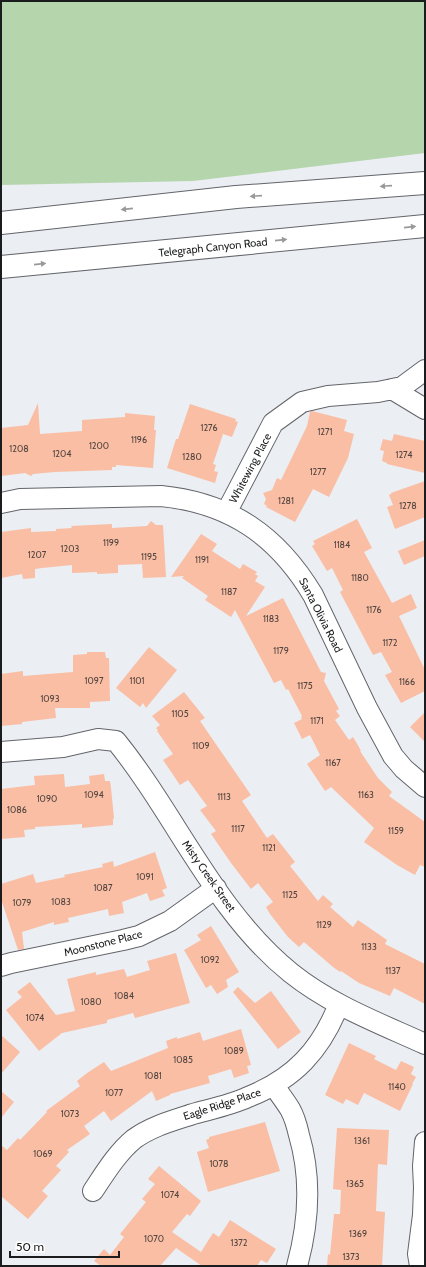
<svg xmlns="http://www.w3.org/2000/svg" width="426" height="1267" font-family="Cabin,sans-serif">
<rect width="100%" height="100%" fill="#ebeef3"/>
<path fill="#b5d5ac" d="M1,1H425V153L193,181L1,185Z"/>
<path fill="#f9bea4" d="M38,403L40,434L82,431V420L125,417V413L155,416L154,430H156L153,468L116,465V467H112V470L55,472L33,474L31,476L25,473L1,476V428L28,425Z
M190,404L236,419L235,421L238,422L232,437L223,434L213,464L216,465L214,471L218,472L215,483L167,468L176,439H178Z
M312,411L347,420L344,431L354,434L348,458L329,497L313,489L295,522L266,507L267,506L264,504L266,499L263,493L272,490L277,478L281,480L307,426L310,412Z
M394,434L425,441V473L387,464V463L382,461L384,451L380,450L383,439L392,441Z
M425,481V517L395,529L387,507L393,505L389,495L391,494V493Z
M357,519L372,548L364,552L392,603L411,594L417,608L399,616L425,670V691L401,703L385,675L392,672L381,652L373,655L340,592L343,590L332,568L327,571L312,546L315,544L313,541Z
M151,521L156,525H163L166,577L143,578L142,564L118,565V573L97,574V572L72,573V565L42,568L35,569V578L23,579L22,574L1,578V532L31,528V532L56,531V529L72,528L71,526L112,524V528L147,526Z
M201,534L217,544L212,551L240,569L243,564L257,572L255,574L258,576L255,581L265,587L246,616L283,598L321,672L326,673L324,681L339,709L336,711L340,716L335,720L349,740L353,737L359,747L361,751H360L378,778L392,792L389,796L425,822V867L420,865L415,875L397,865L364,842L374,828L331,787L325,791L307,764L320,755L310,735L302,739L294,723L302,719L301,717L302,716L288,689L286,690L281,680L274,683L235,610L231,617L205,600L208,596L182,578L184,576L171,577Z
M425,540V556L404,565L398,551Z
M149,647L177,670L146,708L143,703L140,707L116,688Z
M87,652H105L106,658H109L110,701L90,702V708H55L56,718L22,722V724L1,726V674L23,671V676L73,672V655L87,654Z
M184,692L205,718L200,721L251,795L242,801L267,838L273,834L295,862L290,866L318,901L323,895L333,904L330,907L353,927L358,920L387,940L385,944L425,964V1004L394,988L390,996L359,983L341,971L340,972L333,967L304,942L299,947L288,937L270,914L266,907L273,902L258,883L251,889L231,863L211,834L216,831L200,810L207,806L188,780L180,785L163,760L173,754L157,731L158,730L156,728L160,725L152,716Z
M425,712V742L410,727Z
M64,774L65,787L90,784L89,776L104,774L105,781H110L111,788L114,818L113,819V825L82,828V824L35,827V829L24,830L25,837L1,839V789L35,785L34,776Z
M155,852L167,888L162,890L165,896L150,901L147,893L122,902L124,913L109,916L108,909L68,918L69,922L54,925V922L22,932L24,949L18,950L1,899V884L33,874L36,883L65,877L64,875L103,867L102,864L113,861L114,867Z
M211,926L239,972L226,980L228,987L217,994L211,985L206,988L184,950L201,940L197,935Z
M176,953L190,1003L135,1018L133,1013L107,1020V1023L62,1033L39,1051L6,1010L22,997L17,992L30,982L56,1015L75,1011L67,979L96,972V975L124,969L127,977L150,970L147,961Z
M238,987L255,1003L271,991L301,1032L278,1049L233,992Z
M241,1029L251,1065L247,1066L249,1073L234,1078L231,1069L208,1076L210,1083L170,1094V1095L156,1101L152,1091L111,1121L104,1111L84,1126L90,1134L67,1150L69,1152L56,1166L61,1170L42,1191L48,1196L28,1219L1,1196V1145L7,1150L18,1138L20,1140L47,1112L46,1111L80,1086L77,1081L87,1073L104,1062L111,1071L168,1048L166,1041L177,1037V1039L200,1032L203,1041Z
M1,1035L20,1052L1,1074Z
M349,1043L376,1056L374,1059L396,1070L401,1061L414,1067L411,1074L416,1077L412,1084H413L400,1111L364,1093L358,1105L346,1099L343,1104L325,1095Z
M1,1091L14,1102L1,1118Z
M265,1122L280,1171L208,1192L197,1152L209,1148L206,1140L209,1139V1137Z
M337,1128L389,1130L387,1165L378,1164L376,1211L385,1212L382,1266H327L328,1254L330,1255L334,1214H340L341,1190L333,1189Z
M159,1166L201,1201L190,1216L187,1214L172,1232L201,1252L213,1233L219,1237L230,1220L276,1249L267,1263L261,1260L257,1266H202L176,1248L160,1266H101L94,1261L104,1249L110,1255L124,1237L120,1234L146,1202L142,1199L155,1184L148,1179Z"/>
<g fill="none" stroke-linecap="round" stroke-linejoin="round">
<g stroke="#626569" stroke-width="22">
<path id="minor" d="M392,389L425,409
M1,503L20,499L161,496C230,503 277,535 313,595L367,708L393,756L404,769L425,787
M226,513L273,423L302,402L328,396L378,392L402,387L425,370
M1,752L63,747L98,739L116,741C176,815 215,912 291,973C331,1005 379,1023 425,1044
M1,966L11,963L123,940L139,936L170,921L216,888
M274,1086C279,1093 285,1101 290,1109C294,1116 297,1126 299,1135C312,1179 309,1222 297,1266
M93,1191C105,1173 117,1153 134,1139C152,1126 172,1121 193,1114C211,1109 231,1105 248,1097C294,1079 321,1050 339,1004
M420,1266L418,1254L423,1215L424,1187L423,1166L425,1142"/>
</g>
<g stroke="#626569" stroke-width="24">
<path id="major" d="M1,223L236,197L425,183
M1,267L425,226"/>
</g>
<use href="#minor" stroke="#fff" stroke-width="20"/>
<use href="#major" stroke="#fff" stroke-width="22"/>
</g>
<defs><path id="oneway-solid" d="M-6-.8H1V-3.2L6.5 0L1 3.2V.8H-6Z"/></defs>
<g fill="#989999">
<use href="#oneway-solid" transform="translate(386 186) rotate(176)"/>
<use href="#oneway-solid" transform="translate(256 196) rotate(176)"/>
<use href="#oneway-solid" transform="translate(127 209) rotate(174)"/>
<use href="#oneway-solid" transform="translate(410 227) rotate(-6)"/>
<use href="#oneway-solid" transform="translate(281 240) rotate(-6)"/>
<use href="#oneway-solid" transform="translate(40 264) rotate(-6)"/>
</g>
<g text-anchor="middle" stroke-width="4" stroke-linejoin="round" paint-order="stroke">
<g font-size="9" fill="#52443f">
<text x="209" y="431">1276</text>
<text x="325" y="435">1271</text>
<text x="139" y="443">1196</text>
<text x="99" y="449">1200</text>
<text x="19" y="452">1208</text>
<text x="62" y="457">1204</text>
<text x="404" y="458">1274</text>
<text x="192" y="460">1280</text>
<text x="318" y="475">1277</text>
<text x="286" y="504">1281</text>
<text x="408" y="509">1278</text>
<text x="111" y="546">1199</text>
<text x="342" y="548">1184</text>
<text x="70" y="552">1203</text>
<text x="37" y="558">1207</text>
<text x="149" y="560">1195</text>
<text x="202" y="563">1191</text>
<text x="360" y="581">1180</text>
<text x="229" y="595">1187</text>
<text x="374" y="613">1176</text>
<text x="271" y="622">1183</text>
<text x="390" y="646">1172</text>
<text x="281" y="654">1179</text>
<text x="94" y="684">1097</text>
<text x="137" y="684">1101</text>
<text x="407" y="685">1166</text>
<text x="305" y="689">1175</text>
<text x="50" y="702">1093</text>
<text x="180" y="717">1105</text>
<text x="317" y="724">1171</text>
<text x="201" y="749">1109</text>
<text x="333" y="766">1167</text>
<text x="94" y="798">1094</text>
<text x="366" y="798">1163</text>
<text x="224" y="800">1113</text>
<text x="47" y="802">1090</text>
<text x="17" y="813">1086</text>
<text x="238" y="832">1117</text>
<text x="396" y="834">1159</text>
<text x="269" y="851">1121</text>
<text x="145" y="880">1091</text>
<text x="103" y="891">1087</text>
<text x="290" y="898">1125</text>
<text x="61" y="905">1083</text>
<text x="22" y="906">1079</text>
<text x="324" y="928">1129</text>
<text x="369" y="950">1133</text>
<text x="210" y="963">1092</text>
<text x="393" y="974">1137</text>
<text x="124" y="999">1084</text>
<text x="91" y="1005">1080</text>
<text x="35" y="1021">1074</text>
<text x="234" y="1054">1089</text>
<text x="183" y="1063">1085</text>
<text x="153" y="1079">1081</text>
<text x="397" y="1090">1140</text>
<text x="114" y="1096">1077</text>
<text x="70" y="1117">1073</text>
<text x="362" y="1144">1361</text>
<text x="43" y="1157">1069</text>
<text x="219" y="1167">1078</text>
<text x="355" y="1187">1365</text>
<text x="170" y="1198">1074</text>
<text x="358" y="1237">1369</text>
<text x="154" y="1242">1070</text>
<text x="239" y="1246">1372</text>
<text x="351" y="1260">1373</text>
</g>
<g font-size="11" fill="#1b1c1d" stroke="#fff">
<text transform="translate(213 247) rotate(-6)" y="4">Telegraph Canyon Road</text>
<text transform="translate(250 468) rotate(-62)" y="4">Whitewing Place</text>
<text transform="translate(321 615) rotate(63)" y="4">Santa Olivia Road</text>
<text transform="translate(209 876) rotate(55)" y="4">Misty Creek Street</text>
<text transform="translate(103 943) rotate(-14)" y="4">Moonstone Place</text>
<text transform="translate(222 1104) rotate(-18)" y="4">Eagle Ridge Place</text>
</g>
</g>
<rect width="426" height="1267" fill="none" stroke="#1b1c1d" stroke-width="4"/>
<path d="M10 1251v6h109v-6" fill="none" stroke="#1b1c1d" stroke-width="2"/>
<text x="16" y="1251" font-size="12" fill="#1b1c1d" stroke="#ffffff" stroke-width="3" paint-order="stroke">50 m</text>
</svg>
